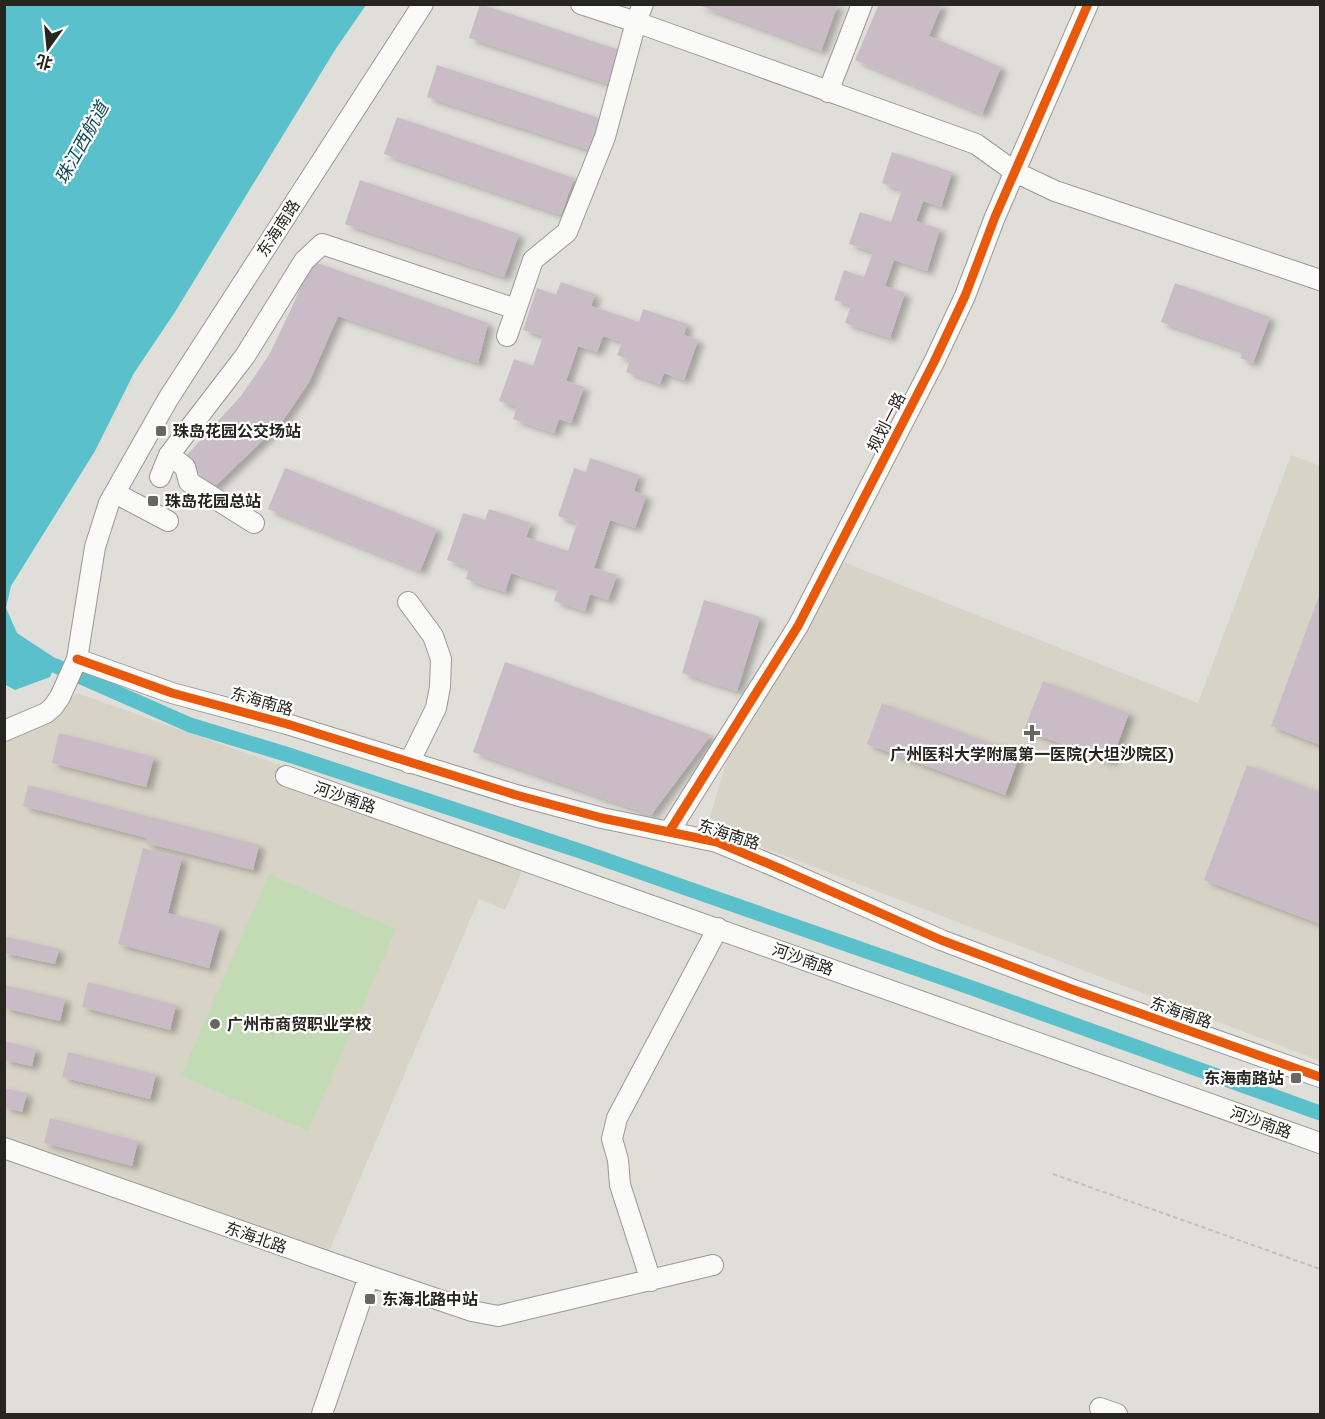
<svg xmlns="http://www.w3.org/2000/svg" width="1325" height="1419" font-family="'Golos Text','Noto Sans SC',sans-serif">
<defs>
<filter id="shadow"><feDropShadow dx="6" dy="4" stdDeviation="3" flood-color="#0004"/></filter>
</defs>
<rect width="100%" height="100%" fill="#e0ded8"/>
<path fill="#d7d4c7" d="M1291,455L1320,466V1061L707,826L726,763L836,559L1198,703Z
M77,693L280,765L274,780L522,872L505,910L479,899L328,1254L5,1138V742L35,728L54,715Z"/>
<path fill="#c3dbb4" d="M269,874L396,929L308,1131L181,1076Z"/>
<path fill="#5ac0cb" d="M4,5H366L335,50L175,312L134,373L95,451L11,586L6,608L17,633L58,660L50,677L15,690L4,684Z"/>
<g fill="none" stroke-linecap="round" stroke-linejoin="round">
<path stroke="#5ac0cb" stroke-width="15" d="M56,666L190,725L292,756L583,852L972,988L1320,1113"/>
</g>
<path fill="#c9bcc6" filter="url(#shadow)" d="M480,4L619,50L608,84L469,38Z
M696,4H838L821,51Z
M879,4H942L929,36L1001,67L982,114L855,60Z
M437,65L599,118L589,150L427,97Z
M397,117L574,178L561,215L384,154Z
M892,152L952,172L941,207L923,201L916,221L940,229L927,271L894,260L885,286L905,293L890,338L845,323L851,305L834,300L844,270L864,277L873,252L849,244L860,212L891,222L902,190L882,183Z
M360,180L519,234L504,277L345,224Z
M311,261L488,323L478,363L338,316L309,382L282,422L212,489L185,457L241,396L269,355L293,305Z
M561,282L595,294L591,306L639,322L643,309L687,324L684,335L698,340L684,380L664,373L660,384L626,372L630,360L617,355L622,342L603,336L597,352L578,346L566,381L584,387L571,423L559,419L554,433L513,419L517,407L499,401L514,359L533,366L543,336L523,330L537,288L556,295Z
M1175,283L1270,317L1253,363L1240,358L1243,351L1161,322Z
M590,458L639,475L634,491L646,496L635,528L610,520L594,568L617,575L608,600L590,594L585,611L554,601L558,588L511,573L505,592L466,579L469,568L447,560L463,513L485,520L489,509L531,523L526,537L568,551L577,523L558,516L574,468L586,472Z
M285,468L437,529L420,571L268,509Z
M1320,593V745L1271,726Z
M704,600L760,617L737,691L682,673Z
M505,662L711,735L651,815L473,752Z
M1043,681L1129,713L1111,762L1024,730Z
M882,703L1020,754L1005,795L867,744Z
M59,733L154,757L146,787L52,763Z
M1247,765L1320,792V924L1204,880Z
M28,785L259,845L253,870L146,843L147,838L23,806Z
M143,848L182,858L168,913L220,927L209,968L118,944Z
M4,936L59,949L55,964L4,953Z
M88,982L176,1005L170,1030L82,1007Z
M4,985L65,999L60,1021L4,1008Z
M4,1041L36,1049L32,1066L4,1060Z
M68,1052L156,1074L150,1099L62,1077Z
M4,1088L27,1093L22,1112L4,1107Z
M50,1118L138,1141L132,1166L44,1143Z"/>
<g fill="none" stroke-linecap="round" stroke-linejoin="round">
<g stroke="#9b9995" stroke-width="22">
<path id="minor" d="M581,4L636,22L976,144L1015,172L1055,191L1320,280
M828,92L862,4
M507,336L533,260L567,232L605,137L636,22L643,4
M169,455L185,467L189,482L254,523
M160,477L169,455L245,356L304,261L322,244L516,309
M115,493L168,521
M408,602L433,636L441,659L440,687L436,708L409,763
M77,659L172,693L287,724L516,795L602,818L717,842L781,869L941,940L1074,990L1320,1077
M4,731L46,713L53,707L60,697L77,659L95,547L109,503L168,399L423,4
M286,776L1320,1143
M669,832L798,626L934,362L965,296L995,217L1088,4
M4,1148L369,1276L322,1414
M369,1276L472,1311L498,1316L713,1265
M651,1281L620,1185L618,1160L612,1139L617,1118L718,928
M1100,1408L1117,1414"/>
</g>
<path stroke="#c1c0bf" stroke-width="2" stroke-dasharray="4.5 3" stroke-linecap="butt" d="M1053,1174L1320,1269"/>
<use href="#minor" stroke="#fafaf9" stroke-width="20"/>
<g stroke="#fff" stroke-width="13">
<path id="cycleway" d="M77,659L172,693L287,724L516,795L602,818L717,842L781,869L941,940L1074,990L1320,1077
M669,832L798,626L934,362L965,296L995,217L1088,4"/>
</g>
<use href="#cycleway" stroke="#e8590c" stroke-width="9"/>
</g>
<g fill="#676660" stroke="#fff" stroke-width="2">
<rect x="155" y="425" width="12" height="12" rx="3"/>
<rect x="147" y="495" width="12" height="12" rx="3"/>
<path d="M1029 724h6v6h6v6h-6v6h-6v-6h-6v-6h6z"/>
<circle cx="215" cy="1024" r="6"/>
<rect x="1290" y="1072" width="12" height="12" rx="3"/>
<rect x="364" y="1293" width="12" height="12" rx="3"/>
</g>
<g text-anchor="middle" stroke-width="4.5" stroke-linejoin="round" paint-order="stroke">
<g font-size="16" fill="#262520" stroke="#fff">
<text transform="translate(278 228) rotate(-57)" y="6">东海南路</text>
<text transform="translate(886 422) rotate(-63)" y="6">规划一路</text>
<text transform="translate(262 701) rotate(16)" y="6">东海南路</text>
<text transform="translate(345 797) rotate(19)" y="6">河沙南路</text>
<text transform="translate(729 834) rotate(18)" y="6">东海南路</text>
<text transform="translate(803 959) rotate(20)" y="6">河沙南路</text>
<text transform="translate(1181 1012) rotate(19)" y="6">东海南路</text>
<text transform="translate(1261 1122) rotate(20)" y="6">河沙南路</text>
<text transform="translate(256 1237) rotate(19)" y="6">东海北路</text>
</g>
<g font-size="16" font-weight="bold" fill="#262520" stroke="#fff" text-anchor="start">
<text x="173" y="437">珠岛花园公交场站</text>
<text x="165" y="507">珠岛花园总站</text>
<text x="1032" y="760" text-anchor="middle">广州医科大学附属第一医院(大坦沙院区)</text>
<text x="227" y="1030">广州市商贸职业学校</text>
<text x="1284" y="1084" text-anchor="end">东海南路站</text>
<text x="382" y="1305">东海北路中站</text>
</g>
<g font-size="18" font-style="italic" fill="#0f4951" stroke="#fff">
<text transform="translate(82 143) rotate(-61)" y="6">珠江西航道</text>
</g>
</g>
<rect width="1325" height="1419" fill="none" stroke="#262520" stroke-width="12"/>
<g transform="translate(48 48) rotate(195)" stroke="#ffffff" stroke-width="4.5" paint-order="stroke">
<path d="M0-4.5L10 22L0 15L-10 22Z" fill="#262520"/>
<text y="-9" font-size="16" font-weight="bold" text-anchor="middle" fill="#262520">北</text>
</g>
</svg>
